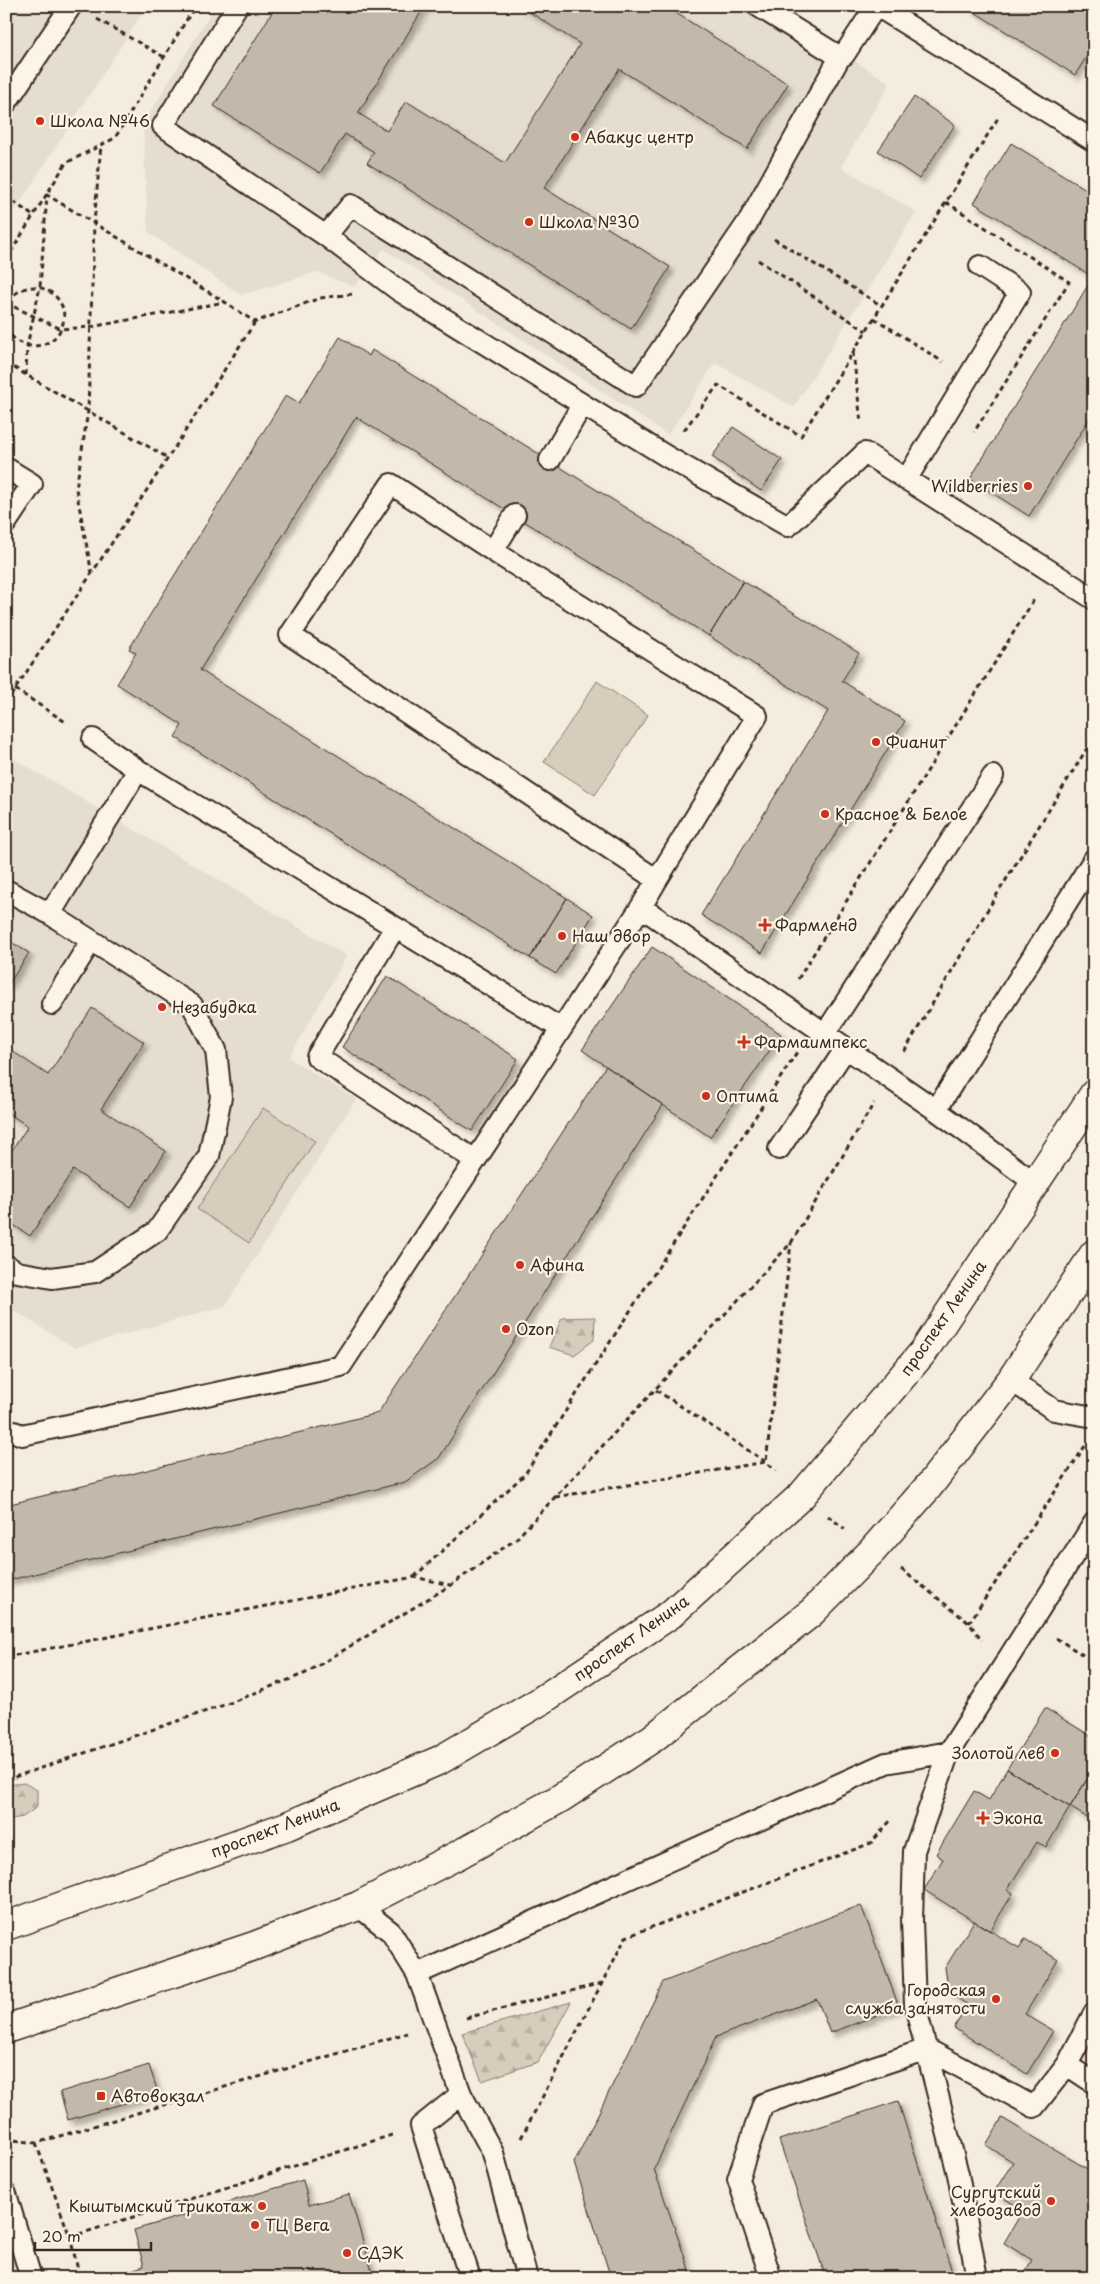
<svg xmlns="http://www.w3.org/2000/svg" width="1100" height="2284" font-family="'Playpen Sans',sans-serif">
<defs>
<pattern id="forest-firs" width="22" height="20" patternUnits="userSpaceOnUse" patternTransform="scale(1.25)"><rect width="22" height="20" fill="#d6cdbd"/><path d="M5 1l3.5 6h-7zM16 11l3.5 6h-7z" fill="#b9b0a2"/></pattern>
<filter id="shadow"><feDropShadow dx="4.5" dy="4.5" stdDeviation="2.5" flood-color="#0004"/></filter>
</defs>
<rect width="100%" height="100%" fill="#f4eddd"/>
<filter id="ink" filterUnits="userSpaceOnUse"><feTurbulence type="fractalNoise" baseFrequency=".02" numOctaves="2"/><feDisplacementMap in="SourceGraphic" scale="10" xChannelSelector="R" yChannelSelector="G"/><feConvolveMatrix kernelMatrix="1 2 1 2 8 2 1 2 1" color-interpolation-filters="sRGB"/></filter>
<g filter="url(#ink)">
<path fill="#e5ddce" d="M6,6H147L6,224Z
M215,6H766L890,83L841,167L916,212L794,407L715,363L668,435L384,249L354,287L317,272L241,295L148,232L143,124Z
M11,757L347,956L289,1058L356,1099L225,1306L75,1348L6,1306V765Z"/>
<path fill="#d6cdbd" stroke="#887c6e" d="M597,681L648,715L595,795L544,762Z
M263,1108L315,1141L249,1243L197,1209Z"/>
<path fill="url(#forest-firs)" stroke="#887c6e" d="M595,1317L594,1340L574,1355L549,1347L562,1318Z
M24,1783L37,1790V1807L23,1817L6,1820V1785Z
M571,2002L538,2062L482,2081L462,2033Z"/>
<path fill="#c3b9aa" stroke="#3b2a1e" filter="url(#shadow)" d="M276,6H425L358,113L387,131L406,101L505,163L580,44L520,6H665L788,84L747,149L619,69L544,188L670,267L631,329L367,163L374,152L345,134L320,173L214,106Z
M965,6H1094V45L1075,75Z
M914,97L955,125L919,179L878,151Z
M1011,143L1094,194V411L1029,516L970,479L1093,277L974,203Z
M340,337L369,356L372,350L743,581L709,636L356,417L200,670L567,898L530,958L175,737L182,725L117,684L136,653L129,649L286,395L299,403Z
M733,427L782,460L761,491L712,457Z
M743,581L859,653L842,681L905,721L762,953L701,915L828,711L709,636Z
M567,898L593,915L556,974L530,958Z
M6,939L29,953L6,988Z
M652,947L781,1034L710,1137L582,1050Z
M387,976L518,1059L472,1131L342,1047Z
M92,1008L144,1042L101,1109L166,1151L130,1207L73,1170L30,1236L6,1220V1159L28,1126L6,1112V1047L48,1075Z
M606,1066L663,1105L439,1458L405,1482L6,1581V1505L378,1413Z
M1045,1708L1094,1738V1768L1070,1807L1007,1769Z
M1094,1768V1822L1070,1807Z
M1007,1769L1070,1807L1046,1847L1037,1842L1007,1890L1013,1893L990,1931L924,1890L943,1859L936,1854L974,1791L989,1800Z
M861,1905L899,2007L830,2033L817,1999L716,2037L654,2169L692,2278H611L574,2163L663,1982Z
M974,1921L1019,1948L1025,1939L1058,1960L1025,2014L1053,2031L1027,2074L954,2028L968,2005L949,1993L945,1968Z
M149,2065L158,2093L68,2120L60,2092Z
M898,2101L954,2278H826L779,2140Z
M1002,2118L1094,2173V2278H1021L1032,2260L1004,2243L1023,2210L994,2192L1013,2162L986,2145Z
M303,2180L309,2205L349,2194L373,2275L363,2278H104L144,2266L134,2230Z"/>
<g fill="none" stroke-linecap="round" stroke-linejoin="round">
<g stroke="#3b2a1e" stroke-width="24">
<path id="lane" d="M237,6L163,126L326,236L398,290L666,456L788,526L865,453L1094,599
M758,6L840,57
M877,6L1094,141
M6,103L71,6
M326,236L351,205L636,386L748,222L840,57L844,55L876,6
M550,460L582,405
M6,468L32,484L6,523
M906,480L1020,292L980,266
M493,551L515,515
M93,739L138,770L560,1028
M6,890L50,914L192,1005L216,1050L221,1097L209,1156L157,1231L95,1272L52,1278L17,1272L6,1265
M641,907L936,1110L1035,1183
M50,914L138,770
M395,927L317,1057L475,1160
M52,1004L91,941
M825,1034L993,776
M936,1110L1094,859
M779,1149L846,1048
M1011,1380L1054,1410L1094,1417
M6,1429L22,1435L341,1366L641,907L657,880L757,716L493,551L391,484L290,635L657,880
M949,1752L914,1851L912,1920L915,2005L958,2174L977,2278
M358,1906L391,1932L417,1974L461,2094L493,2153L527,2278
M417,1974L886,1763L949,1752L1094,1523
M1067,2065L1094,2083
M461,2094L421,2126L470,2278
M6,2194L31,2278
M771,2278L738,2179L763,2104L927,2049L1034,2107L1067,2065L1094,2013"/>
</g>
<g stroke="#3b2a1e" stroke-width="31">
<path id="primary" d="M6,1926L287,1826L440,1760L539,1702L671,1614L802,1495L924,1351L1094,1094
M6,2029L254,1946L358,1906L458,1855L559,1799L653,1738L812,1612L872,1551L929,1486L1011,1380L1094,1254"/>
</g>
<path stroke="#3b2a1e" stroke-width="3" stroke-dasharray="5 4" stroke-linecap="butt" d="M97,19L164,57
M6,196L33,216
M946,202L1069,282L974,432
M774,239L882,306
M6,260L66,163L115,138L195,6
M758,260L866,331
M6,303L61,329L91,327L225,302
M874,318L943,362
M6,328C11,338 21,346 33,346C43,346 51,342 57,335C82,303 33,264 6,304
M853,352L861,423
M6,363L168,458
M26,375L27,346L40,287L47,195L225,302L255,322L320,298L353,294
M684,430L718,385L801,436L998,118
M92,574L76,489L88,411L94,223L101,145
M15,689L67,723
M6,703L168,458L255,322
M798,979L1035,598
M904,1052L988,909L1094,737
M656,1390L766,1462L776,1471
M555,1497L766,1462L791,1243
M828,1516L845,1529
M901,1569L969,1623L982,1640
M414,1577L525,1474L797,1052
M969,1623L1085,1446
M1056,1638L1094,1662
M6,1657L414,1577L450,1585
M6,1780L227,1704L306,1673L451,1585L516,1539L791,1243L874,1103
M466,2018L602,1983
M521,2138L626,1937L871,1843L892,1819
M6,2139L36,2143L407,2033
M36,2143L70,2237L80,2278
M70,2237L392,2135"/>
<use href="#lane" stroke="#fcf5e5" stroke-width="20"/>
<use href="#primary" stroke="#fcf5e5" stroke-width="28"/>
</g>
</g>
<g fill="#c8321e" stroke="#fcf5e5" stroke-width="2">
<circle cx="40" cy="121" r="5"/>
<circle cx="575" cy="137" r="5"/>
<circle cx="529" cy="222" r="5"/>
<circle cx="1028" cy="486" r="5"/>
<circle cx="876" cy="742" r="5"/>
<circle cx="825" cy="814" r="5"/>
<path d="M762.5 917.5h5v5h5v5h-5v5h-5v-5h-5v-5h5z"/>
<circle cx="562" cy="936" r="5"/>
<circle cx="162" cy="1007" r="5"/>
<path d="M741.5 1034.5h5v5h5v5h-5v5h-5v-5h-5v-5h5z"/>
<circle cx="706" cy="1096" r="5"/>
<circle cx="520" cy="1265" r="5"/>
<circle cx="506" cy="1329" r="5"/>
<circle cx="1055" cy="1753" r="5"/>
<path d="M980.5 1810.5h5v5h5v5h-5v5h-5v-5h-5v-5h5z"/>
<circle cx="996" cy="1999" r="5"/>
<rect x="96" y="2091" width="10" height="10" rx="2.5"/>
<circle cx="1051" cy="2201" r="5"/>
<circle cx="262" cy="2206" r="5"/>
<circle cx="255" cy="2225" r="5"/>
<circle cx="347" cy="2253" r="5"/>
</g>
<g text-anchor="middle" stroke-width="4.5" stroke-linejoin="round" paint-order="stroke">
<g font-size="16" fill="#3b2a1e" stroke="#fcf5e5" text-anchor="start">
<text x="50" y="127">Школа №46</text>
<text x="585" y="143">Абакус центр</text>
<text x="539" y="228">Школа №30</text>
<text x="1018" y="492" text-anchor="end">Wildberries</text>
<text x="886" y="748">Фианит</text>
<text x="835" y="820">Красное &amp; Белое</text>
<text x="775" y="931">Фармленд</text>
<text x="572" y="942">Наш двор</text>
<text x="172" y="1013">Незабудка</text>
<text x="754" y="1048">Фармаимпекс</text>
<text x="716" y="1102">Оптима</text>
<text x="530" y="1271">Афина</text>
<text x="516" y="1335">Ozon</text>
<text x="1045" y="1759" text-anchor="end">Золотой лев</text>
<text x="993" y="1824">Экона</text>
<text x="986" y="1996" text-anchor="end">Городская<tspan x="986" dy="18">служба занятости</tspan></text>
<text x="111" y="2102">Автовокзал</text>
<text x="1041" y="2198" text-anchor="end">Сургутский<tspan x="1041" dy="18">хлебозавод</tspan></text>
<text x="252" y="2212" text-anchor="end">Кыштымский трикотаж</text>
<text x="265" y="2231">ТЦ Вега</text>
<text x="357" y="2259">СДЭК</text>
</g>
<g font-size="16" fill="#3b2a1e" stroke="#fcf5e5">
<text transform="translate(943 1318) rotate(-55)" y="6">проспект Ленина</text>
<text transform="translate(631 1638) rotate(-35)" y="6">проспект Ленина</text>
<text transform="translate(275 1828) rotate(-21)" y="6">проспект Ленина</text>
</g>
</g>
<rect width="1100" height="2284" fill="none" stroke="#fcf5e5" stroke-width="25"/>
<rect x="12" y="12" width="1075" height="2259" fill="none" stroke="#3b2a1e" stroke-width="2" filter="url(#ink)"/>
<path d="M35 2242v8h116v-8" fill="none" stroke="#3b2a1e" stroke-width="2.5"/>
<text x="42" y="2242" font-size="15" fill="#3b2a1e" stroke="#fcf5e5" stroke-width="4" paint-order="stroke">20 m</text>
</svg>
